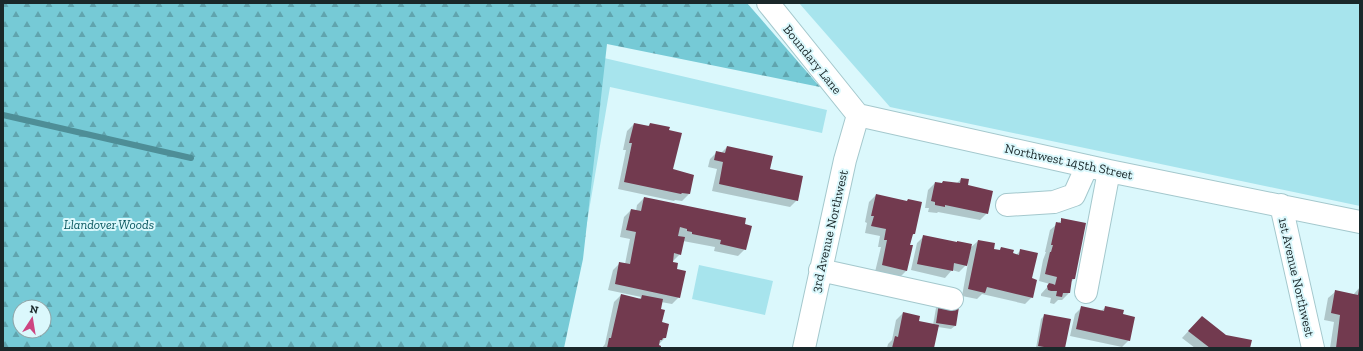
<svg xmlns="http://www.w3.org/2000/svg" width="1363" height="351" font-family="'Zilla Slab',serif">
<defs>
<pattern id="forest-firs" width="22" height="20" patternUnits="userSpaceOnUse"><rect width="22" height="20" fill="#76cad6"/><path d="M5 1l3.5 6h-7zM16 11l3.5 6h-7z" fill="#60a4ae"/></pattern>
</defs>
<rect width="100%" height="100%" fill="#dbf8fc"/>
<path fill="#a7e4ed" d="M799,3H1360V206L890,107Z
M574,51L827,110L822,133L610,87L584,240L492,348Z
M699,265L773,281L765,315L692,299Z"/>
<path fill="url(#forest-firs)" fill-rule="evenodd" d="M3,3H747L820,87L607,44L583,259L564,348H3ZM20,307H44V331H20Z"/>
<path fill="#0003" d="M634,124L647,127L650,124L668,131L672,170L693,175L689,194L682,201L675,200L674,201L618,189L626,150H623L627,131Z
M727,147L769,170L797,200L790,207L712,191L717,169L708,167L710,159L717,152L721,153Z
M961,179L987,213L980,220L938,212L937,213L928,212L929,208H925L928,190L935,183L941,184L943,182L956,184Z
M876,195L906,202L908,200L914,234L911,236L906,271L899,278L875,272L881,247H878L880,236L865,233L867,223L865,222L869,202Z
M644,198L745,249L738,256L714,251L715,247L683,241L680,254L673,261H672L679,297L672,304L661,302L660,310L661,323L665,338L657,346L660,348H602L605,344L614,302L621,295L639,299L641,297L608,290L613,270L620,263L625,264L630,239L620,237L624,217L631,210L636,211L637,205Z
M1062,220L1074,279L1070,283L1069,293L1062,300H1058L1054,304L1050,303L1051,298L1041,296V294L1050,284L1039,281L1043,260L1046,252H1045L1050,230Z
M924,236L969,249L978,241L993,250L999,251L1001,248L1016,255L1021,250L1031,279L1032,297L1025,304L982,294L977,299L962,296L968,263L959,272L952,270L945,278L911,270L917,243Z
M1360,287V348H1330L1334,322L1324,320L1328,298L1335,292L1353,295Z
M940,304L955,326L951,329L938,327L933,348H887L888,344L892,340L896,320L903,313L918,322L933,325L936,308Z
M1082,307L1101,311L1106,307L1122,315L1129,340L1122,347L1070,336L1075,314Z
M1045,315L1064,348H1036L1041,319Z
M1195,324L1226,336L1249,348H1195L1182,338Z"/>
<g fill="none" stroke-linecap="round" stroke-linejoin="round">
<path stroke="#4e8e97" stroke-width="6" d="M3,115L191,158"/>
</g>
<path fill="#723a4f" d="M634,123L649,126L650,123L670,127L669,130L682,133L673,169L694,175L690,194L682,193L681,194L624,182L632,143H629Z
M727,146L773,156L770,169L803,176L798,201L719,184L723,162L714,160L716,151L725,153Z
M961,178L969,179L968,185L993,191L988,214L945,205V207L935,205V202L931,201L935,182L942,183L943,181L960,183Z
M876,194L907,201L908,199L922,202L915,234H913L910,245H913L907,271L882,265L887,240H884L886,229L871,226L874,216H871Z
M644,197L746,218L745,224L752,226L746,250L720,244L721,240L692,234V232L687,231V229L680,227L678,236L685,237L681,255L674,253L673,262L678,263L677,269L686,271L680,298L615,284L619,262L630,264L636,232L626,230L631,209L641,211Z
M1061,218L1086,223L1075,279H1072L1070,293H1063L1062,297L1056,296L1057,291H1051L1048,290L1047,286L1049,283L1053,284L1055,285L1057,277L1045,274L1050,252H1051L1053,245H1051L1056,222L1061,223Z
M923,235L957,242V241L972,244L967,266L954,263L953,271L917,264Z
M978,240L995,243L994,249L1000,250L1001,247L1014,250L1013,253L1019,255L1020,249L1038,253L1032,278L1037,280L1033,298L987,287L985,293L968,289Z
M1359,289L1360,348H1336L1340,315L1331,313L1335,290L1358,295Z
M621,294L641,299L642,295L663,299L661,309L665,310L662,322L669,324L666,338H663L662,340H660L659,345L661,346V348H607L609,338H611Z
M939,303L959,307L956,326L936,323Z
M1081,306L1104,311L1105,306L1124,310L1123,314L1135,317L1130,341L1076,329Z
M903,312L920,316L919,321L939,325L934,348H892L895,336L898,337Z
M1044,314L1071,319L1065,348H1050L1038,346Z
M1202,316L1226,335L1252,340L1250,348H1210L1188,331Z"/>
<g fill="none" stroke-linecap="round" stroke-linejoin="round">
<g stroke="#a4c8cd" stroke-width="24">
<path id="minor" d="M768,3L858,115
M858,115L1109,171L1360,222
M1007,205L1054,202L1074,195L1087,166
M1281,205L1313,348
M820,270L952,299
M1086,292L1109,171
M804,348L845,160L858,115"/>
</g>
<use href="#minor" stroke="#fff" stroke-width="22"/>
</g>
<g text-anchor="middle" stroke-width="4" stroke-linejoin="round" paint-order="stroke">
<g font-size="13" fill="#1a282a" stroke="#dbf8fc">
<text transform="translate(813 59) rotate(51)" y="5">Boundary Lane</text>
<text transform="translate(1069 161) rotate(12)" y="5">Northwest 145th Street</text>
<text transform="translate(829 231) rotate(-77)" y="5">3rd Avenue Northwest</text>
<text transform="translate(1297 277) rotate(77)" y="5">1st Avenue Northwest</text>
</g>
<g font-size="13" font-style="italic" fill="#0a575f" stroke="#dbf8fc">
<text x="109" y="229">Llandover Woods</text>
</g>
</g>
<rect width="1363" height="351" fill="none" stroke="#1a282a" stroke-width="8"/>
<g transform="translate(32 319) rotate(12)"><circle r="19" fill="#dbf8fc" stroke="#8ea5a8"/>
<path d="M0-3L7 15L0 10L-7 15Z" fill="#cd4581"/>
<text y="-6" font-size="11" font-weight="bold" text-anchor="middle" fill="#1a282a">N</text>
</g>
</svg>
